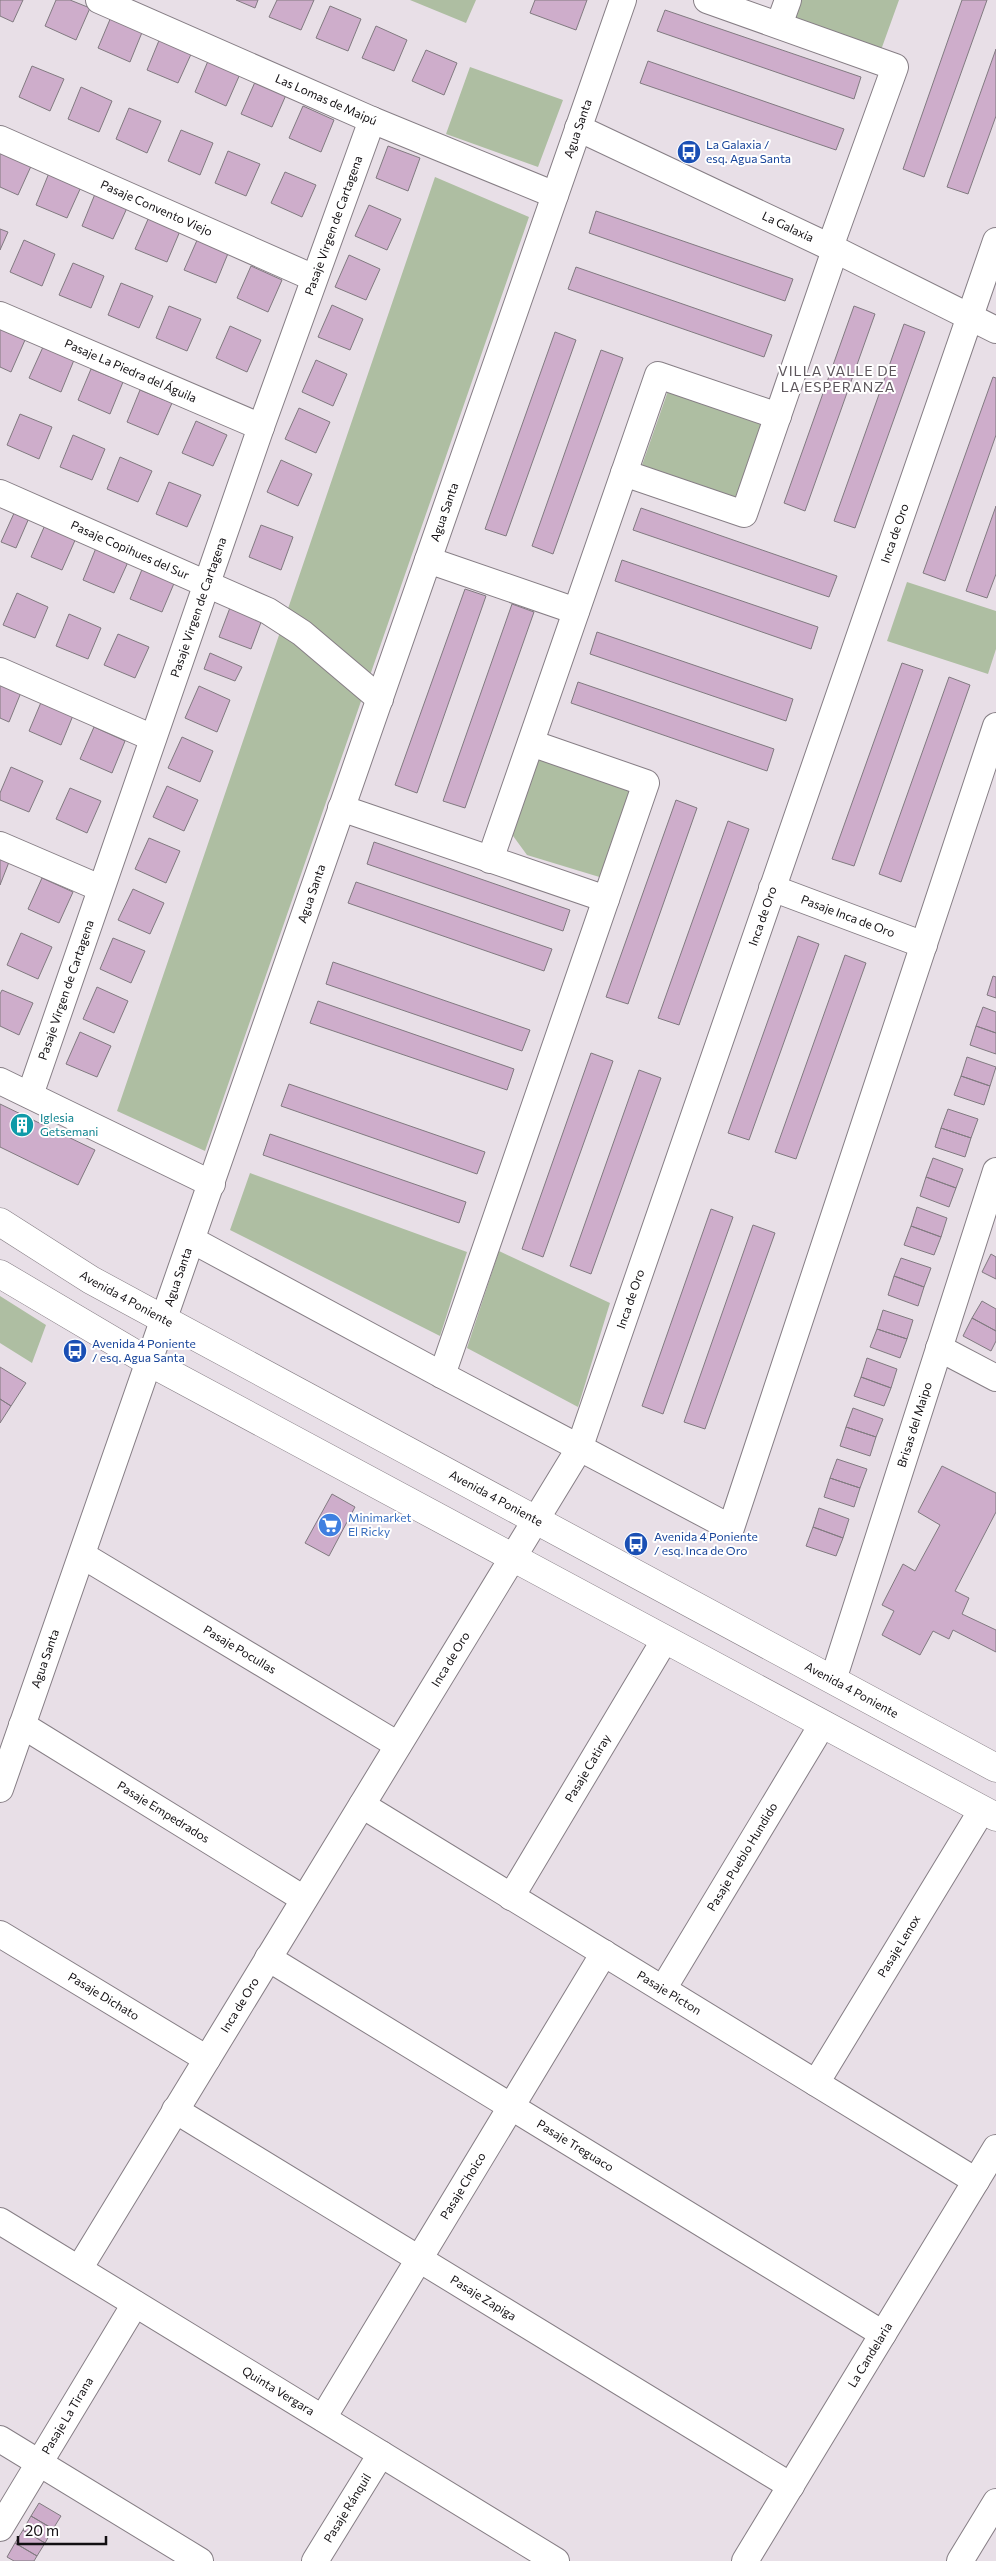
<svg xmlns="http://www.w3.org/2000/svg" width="996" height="2561" font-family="Commissioner,sans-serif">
<rect width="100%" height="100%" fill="#e8dfe7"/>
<path fill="#aebea2" d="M410,0H476L466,23Z
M797,0H899L881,50L791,17Z
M470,67L563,100L538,167L446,134Z
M435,177L529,217L205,1151L117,1111Z
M669,388L764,421L735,500L641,468Z
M907,582L996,611V649L988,674L887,641Z
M534,757L636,790L606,879L527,855L508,829Z
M250,1173L467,1252L440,1336L230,1230Z
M499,1251L610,1303L578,1407L467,1348Z
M0,1296L46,1325L32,1363L0,1343Z"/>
<path fill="#ceadcb" stroke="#817a80" d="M0,0H23L13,22L0,16Z
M56,0H70L90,8L76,40L45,26Z
M236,0H258L255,8Z
M277,0H314L301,30L269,17Z
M535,0H587L576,30L530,13Z
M962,0H987L924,177L903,169Z
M330,6L361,19L348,51L316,38Z
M665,10L861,77L854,99L657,31Z
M111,17L143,30L130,62L98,48Z
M376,26L407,40L394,71L362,58Z
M160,38L192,52L178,83L147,70Z
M996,49V116L968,194L947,187Z
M426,50L457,63L444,95L412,81Z
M208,61L240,74L226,106L195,92Z
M648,61L844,129L836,150L640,83Z
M32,66L64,79L50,111L19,97Z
M255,82L286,95L272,127L241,114Z
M81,87L112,101L99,132L68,119Z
M303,106L334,120L321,152L289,138Z
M129,108L161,121L147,153L116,139Z
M181,130L213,143L200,175L168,161Z
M388,146L420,158L408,191L376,178Z
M0,150L32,164L18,195L0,187Z
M228,151L260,164L246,196L215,183Z
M285,172L316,185L302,217L271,203Z
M49,173L81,187L67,218L36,205Z
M95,194L127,208L113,239L82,226Z
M369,205L401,219L387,250L355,236Z
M596,211L793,279L785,301L589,233Z
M149,217L180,231L167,262L135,249Z
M0,229L8,232L0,250Z
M198,238L229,251L216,283L184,270Z
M24,240L55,254L42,286L10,272Z
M349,255L380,269L366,300L335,287Z
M73,263L104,276L91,308L59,295Z
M251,266L282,280L268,312L237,298Z
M576,267L772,335L764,357L568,289Z
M121,283L153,296L139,328L108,315Z
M332,305L363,319L350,350L318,337Z
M169,306L201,319L187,351L156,338Z
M854,306L875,314L805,511L784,503Z
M904,324L925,332L855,528L834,521Z
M230,326L261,340L247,372L216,358Z
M0,329L25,340L11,372L0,367Z
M555,332L576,340L506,536L485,529Z
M43,347L74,360L61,392L29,378Z
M601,350L623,358L553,554L532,546Z
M316,360L347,374L333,406L302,392Z
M91,369L123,382L110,414L78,400Z
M993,377L996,378V435L945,581L923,573Z
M140,390L172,403L158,435L127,422Z
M299,408L330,422L316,453L285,439Z
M20,414L52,427L39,459L7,445Z
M196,421L227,435L213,466L182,453Z
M73,435L105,449L92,480L60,467Z
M120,457L152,471L138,502L107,489Z
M281,460L312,474L298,506L267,492Z
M169,482L201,495L187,527L156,514Z
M996,506V574L987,598L966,591Z
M641,508L837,576L829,597L633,530Z
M15,511L29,518L16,548L1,542Z
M45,525L76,538L62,570L31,557Z
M261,525L293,537L281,570L249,557Z
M96,548L128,562L114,593L83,580Z
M622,560L818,627L811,649L615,581Z
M143,567L175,581L162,612L130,599Z
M465,589L486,596L417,793L395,785Z
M17,593L48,607L35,638L3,625Z
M512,604L534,612L465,808L443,801Z
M231,605L263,617L251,649L219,637Z
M69,614L101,628L88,659L56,646Z
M597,632L793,699L786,721L590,654Z
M118,634L149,647L135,678L104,665Z
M210,653L242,667L235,681L204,669Z
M902,663L923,670L854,866L832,859Z
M949,677L970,685L901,882L879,874Z
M0,681L22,690L9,722L0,718Z
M578,682L774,749L767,771L571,703Z
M199,686L230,700L217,732L185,718Z
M42,700L74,713L61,745L29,731Z
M94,727L125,741L112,773L80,759Z
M182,737L213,751L200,782L168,768Z
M11,767L43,781L29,812L0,800V793Z
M167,786L198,800L184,831L153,817Z
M70,788L101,801L87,833L56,819Z
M676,800L697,808L628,1004L606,997Z
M728,821L749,829L679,1025L658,1018Z
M149,838L180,851L166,883L135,869Z
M374,842L570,910L563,931L367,864Z
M0,858L9,862L0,885Z
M42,878L73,892L59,923L28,909Z
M356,882L552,949L544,971L348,903Z
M133,889L164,903L150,934L118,920Z
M21,933L52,947L38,979L7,965Z
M798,936L819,944L749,1140L728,1133Z
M113,938L145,951L131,983L100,969Z
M845,955L866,963L796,1159L775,1152Z
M333,962L530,1030L522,1051L326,984Z
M993,976L996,977V998L987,995Z
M97,987L128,1001L114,1033L83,1019Z
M2,990L33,1003L19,1035L0,1026V994Z
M318,1001L514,1069L507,1090L310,1023Z
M983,1007L996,1012V1033L976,1026Z
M976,1026L996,1033V1054L970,1045Z
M80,1032L111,1046L97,1077L66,1064Z
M591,1053L613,1061L543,1257L522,1249Z
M967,1057L996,1067L990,1086L961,1076Z
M639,1070L661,1078L591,1274L570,1266Z
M961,1076L990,1086L984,1105L954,1095Z
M289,1084L485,1152L477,1174L281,1106Z
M0,1104L95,1150L78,1185L0,1147Z
M948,1109L978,1119L971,1138L941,1128Z
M941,1128L971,1138L965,1157L935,1147Z
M270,1134L466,1202L459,1223L263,1155Z
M933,1158L963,1169L956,1188L926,1177Z
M926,1177L956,1188L949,1207L920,1196Z
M917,1207L947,1218L941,1237L911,1226Z
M711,1209L733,1217L663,1414L642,1406Z
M753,1225L775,1233L705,1429L684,1422Z
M911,1226L941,1237L934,1255L904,1245Z
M991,1254L996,1257V1279L982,1272Z
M901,1258L931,1268L924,1287L894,1276Z
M894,1276L924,1287L918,1306L888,1295Z
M982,1301L996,1309V1331L972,1318Z
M883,1310L913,1320L907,1339L877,1329Z
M972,1318L996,1331V1341L991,1351L963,1336Z
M877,1329L907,1339L900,1358L870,1347Z
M867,1358L897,1369L891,1388L861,1377Z
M0,1367L26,1383L11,1406L0,1399Z
M861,1377L891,1388L884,1406L854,1396Z
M0,1399L11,1406L0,1423Z
M853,1408L883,1419L876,1437L846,1427Z
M846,1427L876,1437L870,1456L840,1446Z
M837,1459L867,1469L860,1488L830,1478Z
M942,1466L996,1493V1512L955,1591L969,1598L962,1614L996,1630V1652L953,1630L949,1639L933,1631L920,1655L882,1635L894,1611L882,1605L903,1564L915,1571L940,1525L918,1512Z
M830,1478L860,1488L854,1507L824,1497Z
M332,1494L355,1507L329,1556L305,1543Z
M819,1508L849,1519L843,1538L813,1527Z
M813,1527L843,1538L836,1556L806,1546Z
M39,2503L61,2516L53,2529L31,2516Z
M31,2516L53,2529L45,2543L23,2530Z
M23,2530L45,2543L37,2556L15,2543Z
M15,2543L37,2556L34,2561H14L7,2557Z"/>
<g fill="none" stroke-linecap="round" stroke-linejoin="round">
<g stroke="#867e85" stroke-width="28">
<g id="minor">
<path id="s1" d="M99,0L372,120L555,195"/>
<path d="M707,0L895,67L830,247"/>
<path d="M779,25L788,0"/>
<path id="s2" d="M578,128L830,247L996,330"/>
<path id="s3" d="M0,139L314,278"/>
<path id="s4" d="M0,315L261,427"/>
<path d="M624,473L744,514L835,250"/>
<path id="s5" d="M0,493L268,611L302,633L380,699"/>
<path d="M428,560L576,611"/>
<path d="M0,671L153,738"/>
<path d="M341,808L606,899"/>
<path d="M0,845L100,888"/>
<path d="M490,860L658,375L778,416"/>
<path id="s6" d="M772,888L924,945"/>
<path d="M0,1081L212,1184"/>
<path id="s7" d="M30,1095L261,427L372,120"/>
<path d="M192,1240L442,1375L731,1528L996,726"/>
<path d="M939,1348L996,1378"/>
<path d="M442,1375L646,783L531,743"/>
<path id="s8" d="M82,1555L398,1745"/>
<path id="s9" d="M833,1680L996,1171"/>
<path id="s10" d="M22,1725L304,1899"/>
<path id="s11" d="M0,1789L623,0"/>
<path id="s12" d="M362,1805L976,2181"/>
<path id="s13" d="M511,1897L664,1641"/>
<path id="s14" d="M0,1934L207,2059"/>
<path id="s15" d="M268,1958L883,2334"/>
<path id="s16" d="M663,1989L822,1725"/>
<path id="s17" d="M816,2083L982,1810"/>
<path id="s18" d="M175,2110L791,2486"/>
<path id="s19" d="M0,2221L556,2561"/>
<path id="s20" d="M79,2269L579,1449L996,241"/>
<path id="s21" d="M323,2418L604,1953"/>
<path d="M0,2439L200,2561"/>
<path id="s22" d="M0,2528L135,2304"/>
<path id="s23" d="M315,2561L381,2454"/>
<path id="s24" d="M745,2561L996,2148"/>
<path d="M960,2561L996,2502"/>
</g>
</g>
<g stroke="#867e85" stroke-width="29">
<g id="tertiary">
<path id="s25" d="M0,1222L91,1280L163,1319L996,1768"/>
<path d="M0,1274L149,1362L996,1817"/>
</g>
</g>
<use href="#minor" stroke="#fff" stroke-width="26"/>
<use href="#tertiary" stroke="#fff" stroke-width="28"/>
</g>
<defs>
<g id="bus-disc" transform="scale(1.25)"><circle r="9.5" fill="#1a4fb4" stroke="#fff"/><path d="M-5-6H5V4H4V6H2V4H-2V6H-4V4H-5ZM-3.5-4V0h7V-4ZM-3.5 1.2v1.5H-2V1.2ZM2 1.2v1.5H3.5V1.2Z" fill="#fff"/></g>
<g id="building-disc" transform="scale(1.25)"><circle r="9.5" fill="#0f9aa8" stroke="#fff"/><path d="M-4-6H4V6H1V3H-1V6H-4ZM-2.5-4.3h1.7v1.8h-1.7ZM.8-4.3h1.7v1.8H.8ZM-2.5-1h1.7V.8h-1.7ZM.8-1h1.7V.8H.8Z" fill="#fff"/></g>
<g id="supermarket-disc" transform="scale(1.25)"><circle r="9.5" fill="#3f7fe0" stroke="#fff"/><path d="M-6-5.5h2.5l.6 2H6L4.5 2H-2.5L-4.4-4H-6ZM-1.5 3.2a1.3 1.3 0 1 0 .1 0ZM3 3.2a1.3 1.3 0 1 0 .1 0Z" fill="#fff"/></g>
</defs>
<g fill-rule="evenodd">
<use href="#bus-disc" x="689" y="152"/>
<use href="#building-disc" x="22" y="1125"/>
<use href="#bus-disc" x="75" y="1351"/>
<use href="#supermarket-disc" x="330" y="1525"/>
<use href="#bus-disc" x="636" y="1544"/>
</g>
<g text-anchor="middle" stroke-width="4" stroke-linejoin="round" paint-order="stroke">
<g font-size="12" fill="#131013" stroke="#fff">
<text dy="4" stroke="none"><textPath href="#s1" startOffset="248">Las Lomas de Maipú</textPath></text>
<text dy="4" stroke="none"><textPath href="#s11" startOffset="1758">Agua Santa</textPath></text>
<text dy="4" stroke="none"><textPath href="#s3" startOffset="171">Pasaje Convento Viejo</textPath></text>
<text dy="4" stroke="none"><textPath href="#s7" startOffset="921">Pasaje Virgen de Cartagena</textPath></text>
<text dy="4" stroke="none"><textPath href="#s2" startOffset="232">La Galaxia</textPath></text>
<text dy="4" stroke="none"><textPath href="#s4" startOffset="142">Pasaje La Piedra del Águila</textPath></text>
<text dy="4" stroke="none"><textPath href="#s11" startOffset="1352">Agua Santa</textPath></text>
<text dy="4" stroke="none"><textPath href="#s20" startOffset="1929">Inca de Oro</textPath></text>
<text dy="4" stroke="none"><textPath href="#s5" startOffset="142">Pasaje Copihues del Sur</textPath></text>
<text dy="4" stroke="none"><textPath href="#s7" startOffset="516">Pasaje Virgen de Cartagena</textPath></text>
<text dy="4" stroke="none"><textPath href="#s11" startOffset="948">Agua Santa</textPath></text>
<text dy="4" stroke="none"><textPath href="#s20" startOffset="1524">Inca de Oro</textPath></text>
<text dy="4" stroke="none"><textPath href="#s6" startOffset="81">Pasaje Inca de Oro</textPath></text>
<text dy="4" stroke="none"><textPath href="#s7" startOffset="111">Pasaje Virgen de Cartagena</textPath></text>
<text dy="4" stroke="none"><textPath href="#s11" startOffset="542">Agua Santa</textPath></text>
<text dy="4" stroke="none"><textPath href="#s25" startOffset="148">Avenida 4 Poniente</textPath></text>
<text dy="4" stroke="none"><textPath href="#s20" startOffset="1119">Inca de Oro</textPath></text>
<text dy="4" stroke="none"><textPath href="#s9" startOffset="268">Brisas del Maipo</textPath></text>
<text dy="4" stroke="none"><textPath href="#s25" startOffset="568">Avenida 4 Poniente</textPath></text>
<text dy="4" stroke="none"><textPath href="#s8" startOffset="184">Pasaje Pocullas</textPath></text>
<text dy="4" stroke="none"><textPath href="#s11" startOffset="138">Agua Santa</textPath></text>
<text dy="4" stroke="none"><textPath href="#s20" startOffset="714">Inca de Oro</textPath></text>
<text dy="4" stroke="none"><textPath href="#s25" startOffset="972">Avenida 4 Poniente</textPath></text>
<text dy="4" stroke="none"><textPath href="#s13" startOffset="150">Pasaje Catiray</textPath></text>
<text dy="4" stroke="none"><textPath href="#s10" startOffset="166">Pasaje Empedrados</textPath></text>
<text dy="4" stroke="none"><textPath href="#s16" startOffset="154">Pasaje Pueblo Hundido</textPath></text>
<text dy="4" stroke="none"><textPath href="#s17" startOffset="160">Pasaje Lenox</textPath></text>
<text dy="4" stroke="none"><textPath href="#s12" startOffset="360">Pasaje Picton</textPath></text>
<text dy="4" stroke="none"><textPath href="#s14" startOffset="121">Pasaje Dichato</textPath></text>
<text dy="4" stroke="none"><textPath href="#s20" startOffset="309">Inca de Oro</textPath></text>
<text dy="4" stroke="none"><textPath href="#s15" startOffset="360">Pasaje Treguaco</textPath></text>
<text dy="4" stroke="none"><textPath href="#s21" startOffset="271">Pasaje Choico</textPath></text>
<text dy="4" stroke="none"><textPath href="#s18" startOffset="361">Pasaje Zapiga</textPath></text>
<text dy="4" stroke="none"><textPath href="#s24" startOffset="241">La Candelaria</textPath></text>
<text dy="4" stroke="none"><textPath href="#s19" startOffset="326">Quinta Vergara</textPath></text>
<text dy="4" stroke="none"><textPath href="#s22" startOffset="131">Pasaje La Tirana</textPath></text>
<text dy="4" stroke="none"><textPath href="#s23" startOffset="62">Pasaje Ránquil</textPath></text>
</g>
<g font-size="12" fill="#164399" stroke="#fff" text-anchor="start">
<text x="706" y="149">La Galaxia /<tspan x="706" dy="14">esq. Agua Santa</tspan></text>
<text x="92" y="1348">Avenida 4 Poniente<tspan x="92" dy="14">/ esq. Agua Santa</tspan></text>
<text x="654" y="1541">Avenida 4 Poniente<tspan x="654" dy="14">/ esq. Inca de Oro</tspan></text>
</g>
<g font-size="12" fill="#0d838f" stroke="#fff" text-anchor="start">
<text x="40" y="1122">Iglesia<tspan x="40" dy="14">Getsemani</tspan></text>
</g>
<g font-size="12" fill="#366cbe" stroke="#fff" text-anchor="start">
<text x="348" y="1522">Minimarket<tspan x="348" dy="14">El Ricky</tspan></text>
</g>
<g font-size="14" letter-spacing="1" fill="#5c555b" stroke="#fff">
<text x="838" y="376">VILLA VALLE DE<tspan x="838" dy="16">LA ESPERANZA</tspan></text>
</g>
</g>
<path d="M18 2536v8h88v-8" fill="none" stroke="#131013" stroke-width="2.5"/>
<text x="25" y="2536" font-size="15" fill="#131013" stroke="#ffffff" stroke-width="4" paint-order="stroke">20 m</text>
</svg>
